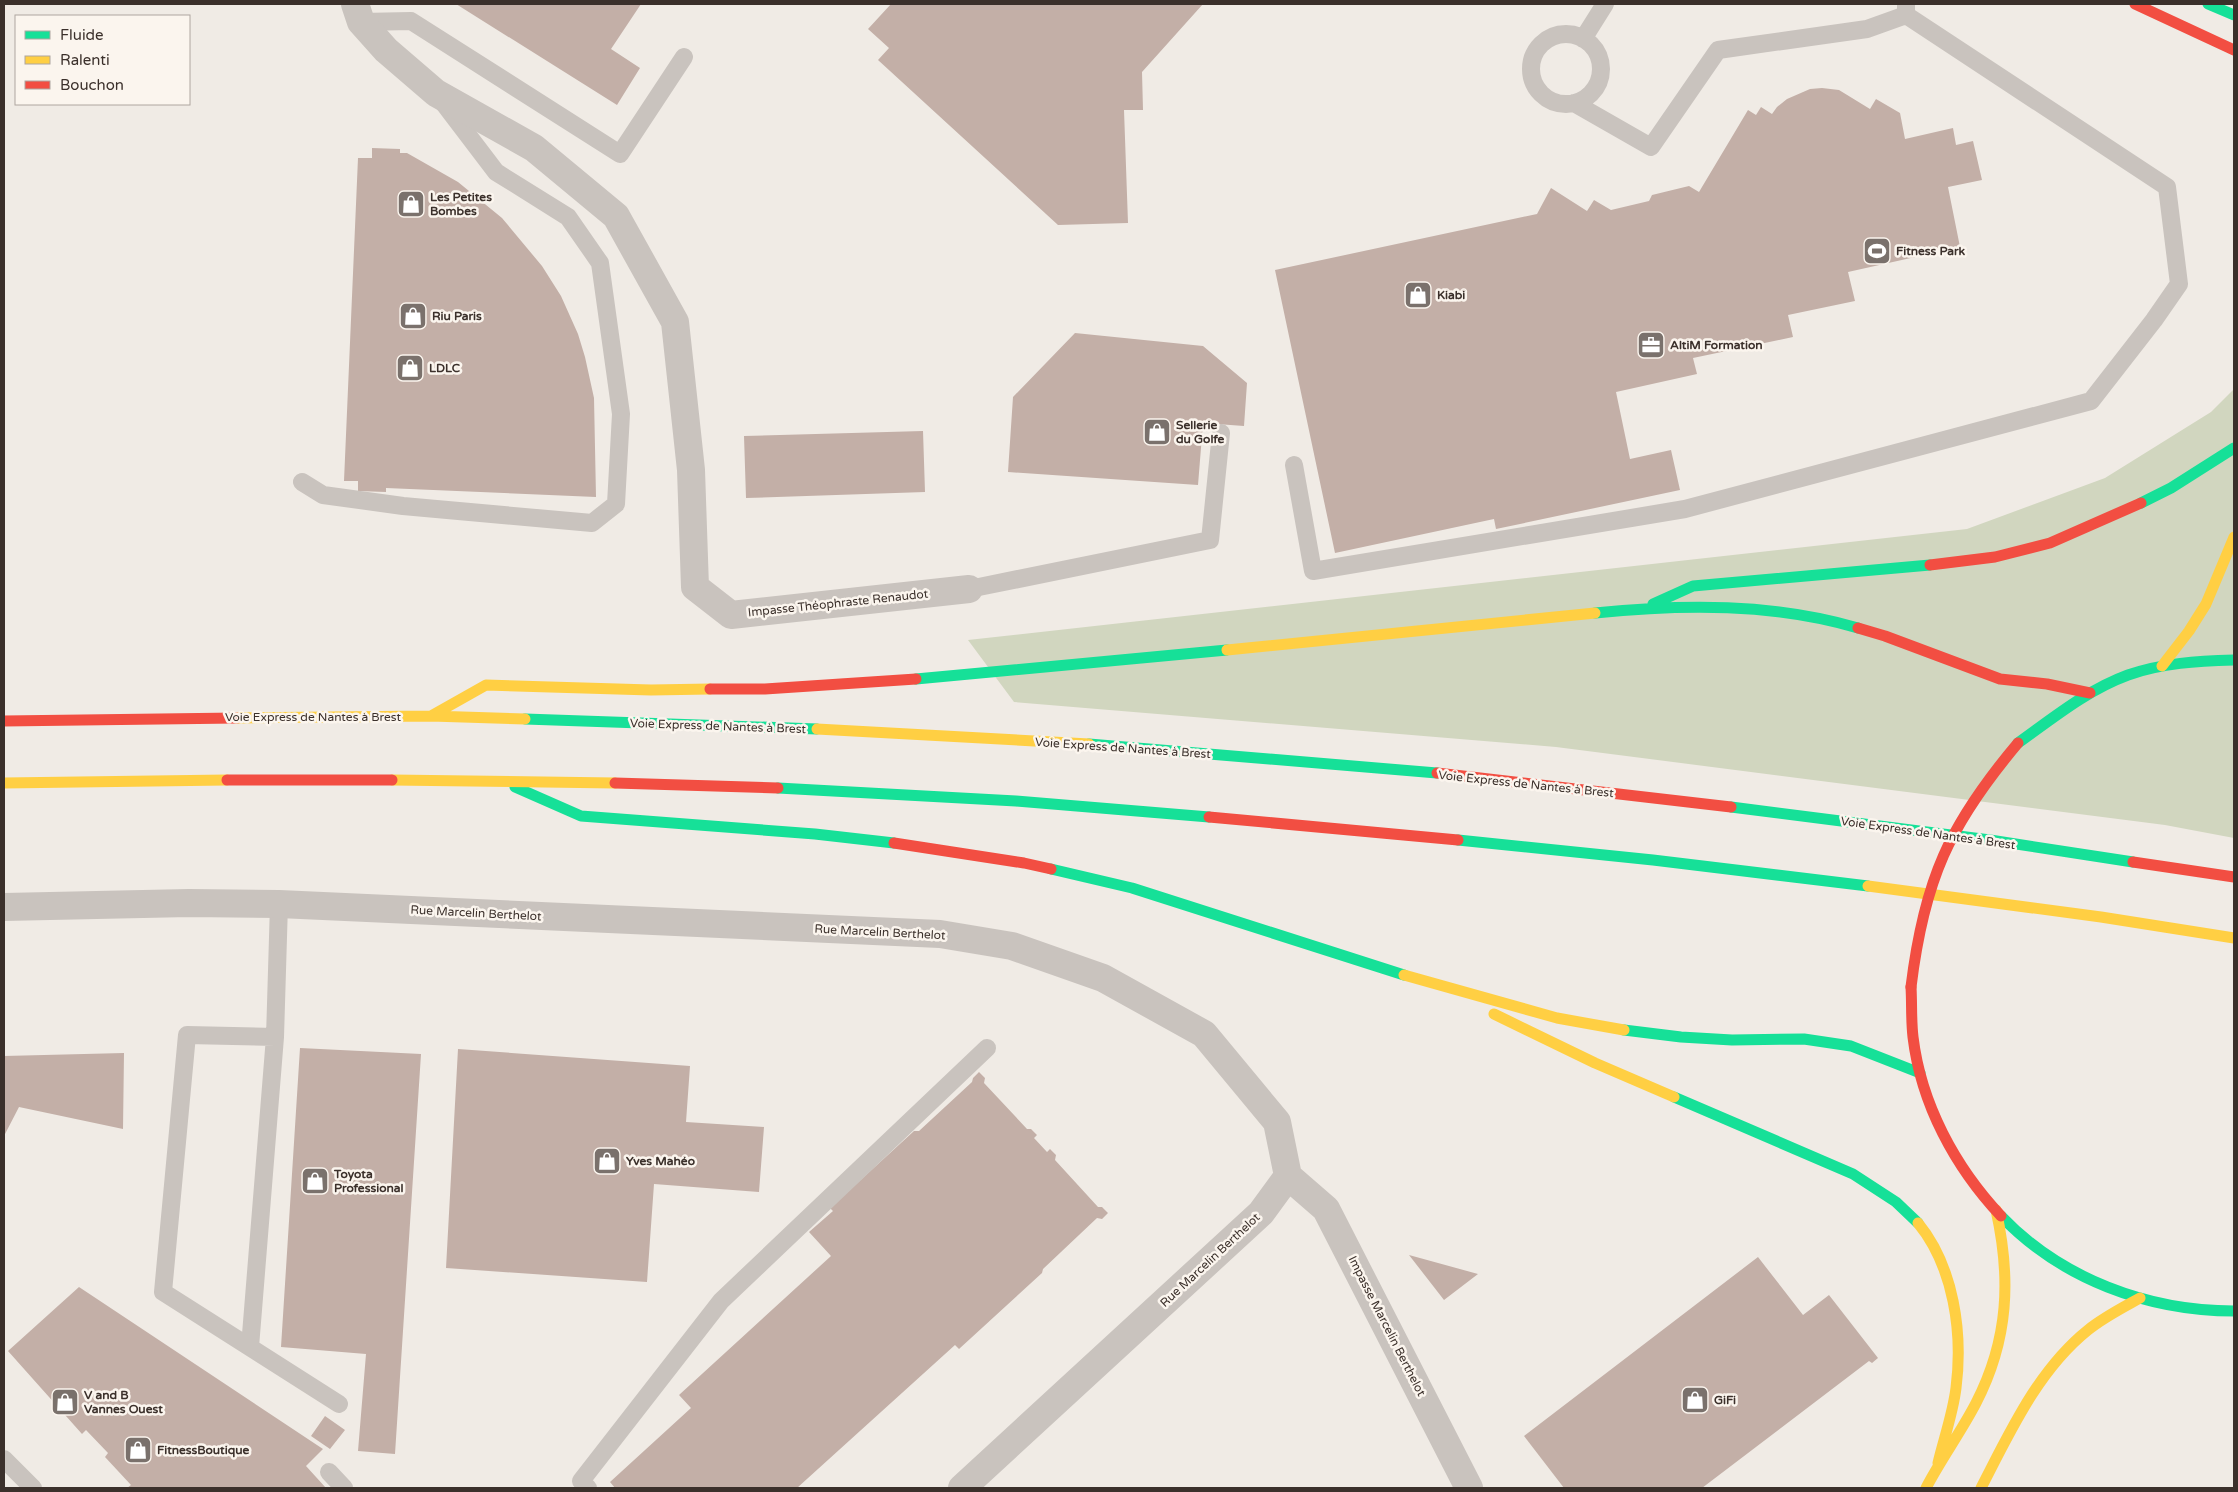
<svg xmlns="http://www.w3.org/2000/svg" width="2238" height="1492" font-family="'Varela Round',sans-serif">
<rect width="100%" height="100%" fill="#f0ebe5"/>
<path fill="#d1d6bf" d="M2234,389V838L2165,825L1556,747L1014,702L968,640L1967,529L2105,478L2211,412Z"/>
<path fill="#c3afa7" d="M456,4H641L611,49L640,68L617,105Z
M891,4H1203L1142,72L1143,110H1124L1128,223L1058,225L878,60L889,48L868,29Z
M1822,88L1839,90L1870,109L1876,99L1900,113L1905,139L1953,128L1956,145L1973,141L1982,180L1948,187L1960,247L1848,272L1855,301L1788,315L1793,337L1693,358L1697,374L1616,392L1630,459L1671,450L1680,490L1496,529L1494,519L1335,553L1275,270L1537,214L1551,188L1587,211L1594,200L1611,210L1649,201L1652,195L1689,186L1699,192L1748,110L1756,115L1761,107L1772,114L1777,107L1787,99L1810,89Z
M372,148L400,149V153H407L458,182L502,218L542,266L561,296L578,334L585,357L594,398L596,497L386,488V492L358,491V481H344L358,158H372Z
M1075,333L1203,346L1247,383L1244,426L1203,423L1198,485L1008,472L1013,397Z
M923,431L925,492L746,498L744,436Z
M300,1048L421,1054L395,1454L358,1451L366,1354L281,1347Z
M458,1049L690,1066L686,1122L764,1127L759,1192L654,1184L647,1282L446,1268Z
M124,1053L123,1129L19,1107L4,1136V1056Z
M979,1072L985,1078L984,1083L1027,1129H1031L1037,1135L1034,1138L1047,1152L1050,1149L1056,1155L1055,1160L1098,1207H1102L1108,1213L1102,1219L1097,1218L1043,1269L1042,1273L959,1349L955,1345L797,1488H615L610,1482L691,1408L679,1395L831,1256L809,1232L833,1211L830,1208L914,1131H919L972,1082L973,1078Z
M1409,1255L1478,1274L1444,1300Z
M1758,1257L1803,1315L1829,1295L1878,1358L1872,1363L1869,1361L1702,1488H1564L1524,1436Z
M79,1287L323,1449L306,1466L326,1488H127L131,1485L105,1457L108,1453L86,1430L82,1434L8,1351Z
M325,1416L345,1430L330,1449L311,1436Z"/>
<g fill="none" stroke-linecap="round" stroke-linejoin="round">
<path stroke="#c9c3be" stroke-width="18" d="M361,22L411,21L620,154L684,57
M1531 69a35 35 0 1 1 70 0a35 35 0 1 1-70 0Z
M1583,39L1605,4
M1574,103L1651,147L1718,50L1867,29L1906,15V4
M1294,465L1313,571L1685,509L2091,401L2154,320L2179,284L2167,187L1906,15
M302,482L323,495L403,506L592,523L616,504L621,414L600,263L568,217L496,172L442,101
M969,589L1210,540L1221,433
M275,1037L187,1035L163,1292L339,1404
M250,1347L275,1037L279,904
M4,1459L33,1488
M329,1472L344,1488
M588,1488L581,1481L721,1301L987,1048"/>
<path stroke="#c9c3be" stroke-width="28" d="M355,4L361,22L386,50L436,93L534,148L616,216L675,322L691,470L695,587L731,615L969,589
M4,907L189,903L279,904L940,934L1012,946L1103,978L1204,1034L1277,1122L1288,1176L1261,1213L962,1488
M1288,1176L1326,1209L1469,1488"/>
<path stroke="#16e098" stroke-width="11" d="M2208,4L2234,15
M2141,503L2171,488L2234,448
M1653,604L1693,586L1930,565
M1595,613C1683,604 1773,603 1858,628
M916,679L1227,650
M525,719L817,729
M2018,743C2053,718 2087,690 2128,675C2162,663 2198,661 2234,660
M1089,744L1437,773
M515,787L581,816L815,834L894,843
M778,788L1016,801L1209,817
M1731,807L1990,840L2133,862
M1458,840L1653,860L1868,886
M1051,869L1132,888L1404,975
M1624,1030L1681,1037L1732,1040L1804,1039L1851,1046L1920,1073
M1674,1097L1853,1174L1896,1202L1918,1223
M2001,1216C2061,1279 2148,1311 2234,1311"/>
<path stroke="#ffcf43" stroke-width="11" d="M1227,650L1595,613
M2162,666L2189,631L2206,604L2234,537
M431,716L486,685L651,690L710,689
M237,718L431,716L525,719
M817,729L1089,744
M392,780L615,783
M4,783L227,780
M1868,886L2101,917L2234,938
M1404,975L1557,1018L1624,1030
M1494,1014L1595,1063L1674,1097
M1918,1223C1954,1267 1963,1333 1956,1388C1953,1413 1944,1438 1938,1463
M1926,1488C1941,1459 1961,1432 1976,1403C2009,1339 2011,1278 1996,1210
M1981,1488C2010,1432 2038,1370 2088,1330C2104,1317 2122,1308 2140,1298"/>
<path stroke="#f24e42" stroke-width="11" d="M2135,4L2234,50
M1930,565L1995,557L2050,543L2141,503
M1858,628L1885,636L2000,679L2047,684L2090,693
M710,689H765L916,679
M4,721L237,718
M1437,773L1731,807
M227,780H392
M615,783L778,788
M1209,817L1458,840
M894,843L1024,863L1051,869
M2133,862L2234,877
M1911,987C1912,1004 1911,1020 1913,1037C1921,1104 1955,1167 2001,1216"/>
<path stroke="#f24e42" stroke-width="11" d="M1911,987C1924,880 1949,825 2018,743"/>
</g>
<defs>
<g id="shop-square" transform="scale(1.4375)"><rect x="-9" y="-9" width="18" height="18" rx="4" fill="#7a716c" stroke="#fbf5ee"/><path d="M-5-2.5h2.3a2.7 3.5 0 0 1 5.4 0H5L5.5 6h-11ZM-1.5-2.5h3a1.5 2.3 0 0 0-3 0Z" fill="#fff"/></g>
<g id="stadium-square" transform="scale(1.4375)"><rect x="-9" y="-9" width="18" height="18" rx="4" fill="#7a716c" stroke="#fbf5ee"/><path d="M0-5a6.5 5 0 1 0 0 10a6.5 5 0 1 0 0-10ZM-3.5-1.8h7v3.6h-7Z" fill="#fff"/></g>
<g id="office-square" transform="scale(1.4375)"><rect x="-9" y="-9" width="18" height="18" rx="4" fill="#7a716c" stroke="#fbf5ee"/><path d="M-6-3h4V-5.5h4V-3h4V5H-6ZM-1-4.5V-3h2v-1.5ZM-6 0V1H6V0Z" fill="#fff"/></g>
</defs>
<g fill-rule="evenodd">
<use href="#shop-square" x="411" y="204"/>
<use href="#stadium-square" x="1877" y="251"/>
<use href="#shop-square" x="1418" y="295"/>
<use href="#shop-square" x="413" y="316"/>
<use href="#office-square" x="1651" y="345"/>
<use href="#shop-square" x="410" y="368"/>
<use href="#shop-square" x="1157" y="432"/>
<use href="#shop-square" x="607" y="1161"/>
<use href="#shop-square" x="315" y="1181"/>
<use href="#shop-square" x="1695" y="1400"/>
<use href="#shop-square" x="65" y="1402"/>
<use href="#shop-square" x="138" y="1450"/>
</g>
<g text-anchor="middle" stroke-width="5" stroke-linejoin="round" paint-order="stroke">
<g font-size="12" font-weight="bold" fill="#3b302b" stroke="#fbf5ee" text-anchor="start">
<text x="430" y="201">Les Petites<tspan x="430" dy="14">Bombes</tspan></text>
<text x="1896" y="255">Fitness Park</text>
<text x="1437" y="299">Kiabi</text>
<text x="432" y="320">Riu Paris</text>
<text x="1670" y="349">AltiM Formation</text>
<text x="429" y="372">LDLC</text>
<text x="1176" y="429">Sellerie<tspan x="1176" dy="14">du Golfe</tspan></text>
<text x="626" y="1165">Yves Mahéo</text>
<text x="334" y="1178">Toyota<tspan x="334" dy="14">Professional</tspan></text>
<text x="84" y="1399">V and B<tspan x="84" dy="14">Vannes Ouest</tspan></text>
<text x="1714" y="1404">GiFi</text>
<text x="157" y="1454">FitnessBoutique</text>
</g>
<g font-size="12" fill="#3b302b" stroke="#fbf5ee">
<text transform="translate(838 603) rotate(-6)" y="4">Impasse Théophraste Renaudot</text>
<text x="313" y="721">Voie Express de Nantes à Brest</text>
<text transform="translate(718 726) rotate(2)" y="4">Voie Express de Nantes à Brest</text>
<text transform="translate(1123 748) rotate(4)" y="4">Voie Express de Nantes à Brest</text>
<text transform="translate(1526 784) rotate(6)" y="4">Voie Express de Nantes à Brest</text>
<text transform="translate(1928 833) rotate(8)" y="4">Voie Express de Nantes à Brest</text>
<text transform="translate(476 913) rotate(3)" y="4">Rue Marcelin Berthelot</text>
<text transform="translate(880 932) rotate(3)" y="4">Rue Marcelin Berthelot</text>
<text transform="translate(1210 1260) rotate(-43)" y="4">Rue Marcelin Berthelot</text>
<text transform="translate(1387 1326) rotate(63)" y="4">Impasse Marcelin Berthelot</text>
</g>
</g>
<rect width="2238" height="1492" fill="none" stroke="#3b302b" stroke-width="10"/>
<rect x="15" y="15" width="175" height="90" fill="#fbf5ee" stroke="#aea6a0"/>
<rect x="25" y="31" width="25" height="8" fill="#16e098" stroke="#aea6a0"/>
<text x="60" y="40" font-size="15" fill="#3b302b">Fluide</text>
<rect x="25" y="56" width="25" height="8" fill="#ffcf43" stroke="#aea6a0"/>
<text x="60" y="65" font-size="15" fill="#3b302b">Ralenti</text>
<rect x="25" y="81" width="25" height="8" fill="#f24e42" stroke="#aea6a0"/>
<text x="60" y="90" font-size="15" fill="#3b302b">Bouchon</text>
</svg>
